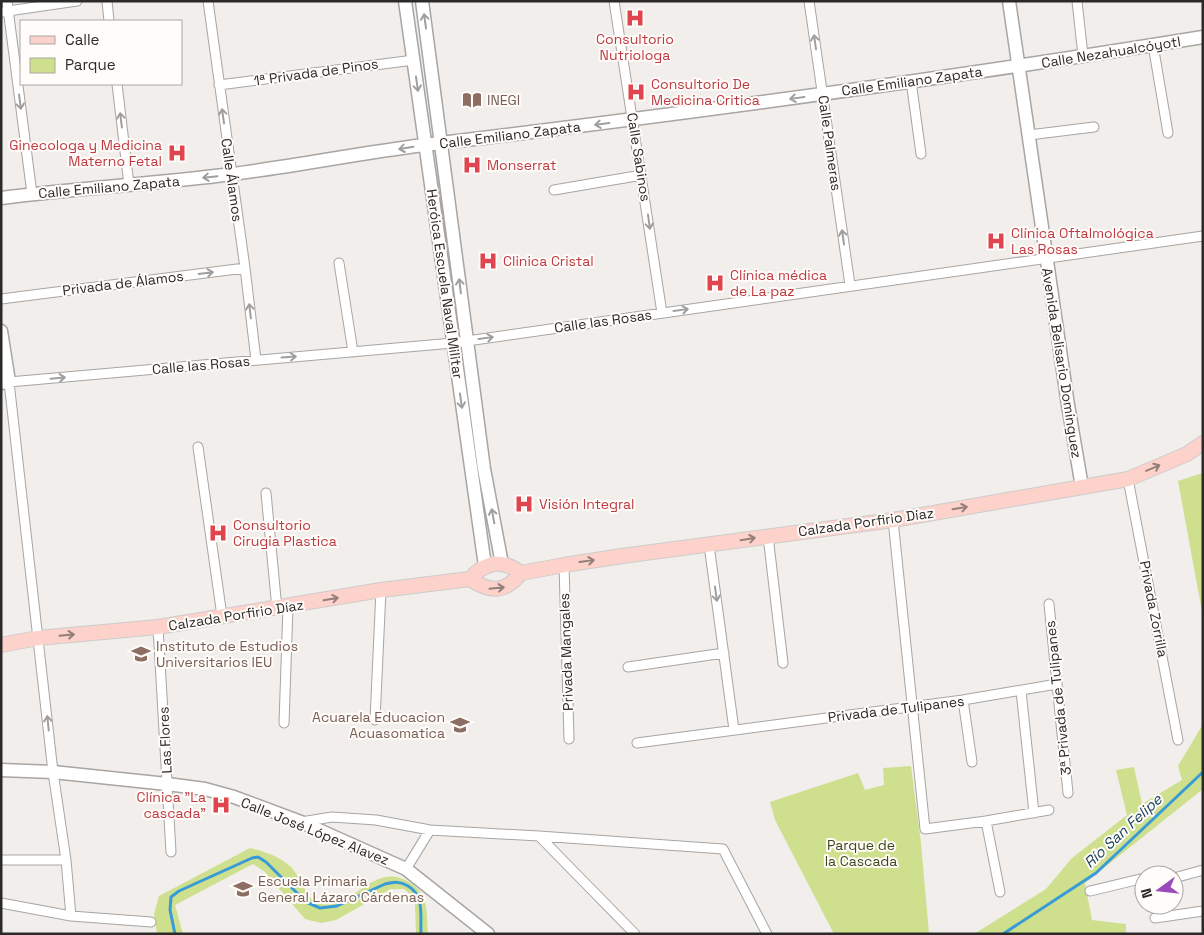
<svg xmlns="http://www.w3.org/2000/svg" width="1204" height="935" font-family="'Space Grotesk',sans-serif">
<rect width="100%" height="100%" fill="#f1eeec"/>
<path fill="#cee08d" d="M1203,473V617L1178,481Z
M1203,724V789L1085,883L1092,920L1126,924V934H974L1046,889L1072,858L1127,815L1116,770L1134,767L1142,804L1182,780L1178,766Z
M911,766L921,843L929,934H834L775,820L770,802L858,773L865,790L884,785L883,768Z
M250,848C264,851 281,857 291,867C301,877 305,898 319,903C348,914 371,865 403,879C430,891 426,909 428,934H416L415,904L413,897L404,889H391L336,920L321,923L305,919L265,872L253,864L175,905L183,934H157L154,914L159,896Z"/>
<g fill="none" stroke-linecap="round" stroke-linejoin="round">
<path stroke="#389bd7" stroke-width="3" d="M175,934L170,910L171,897L179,891L252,858L258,857L266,862L306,902L320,908L337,906L385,884C394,882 400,881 408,886C425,896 420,917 421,934
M1003,934L1096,873L1203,772"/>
<g stroke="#a8a5a2" stroke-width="11">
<path id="street" d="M7,1L32,194
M107,1L109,21
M208,1L245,268L256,360
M614,1L662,313
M809,1L850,285
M1077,1L1083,56
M1,12L77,1
M1153,45L1168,133
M911,81L921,154
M117,84L129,185
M219,85L414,60
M1029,135L1094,127
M554,190L642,175
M339,263L353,352
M1,299L245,268
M198,447L222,616
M1128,479L1178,740
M266,493L277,609
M893,520L925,829L986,821L1049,810
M768,536L783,663
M709,545L734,730
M564,565L569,739
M1049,604L1068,793
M158,627L171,852
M628,667L724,653
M1021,691L1034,813
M963,700L972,762
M375,720L381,590
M284,723L288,607
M637,743L963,700L1057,684
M986,821L1000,892
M301,822L332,817L376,820L430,830L539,836L723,849L767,934
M539,836L635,934
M1,860H66
M406,869L430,830
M1174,878L1203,870
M1090,891L1144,878
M1,903L71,916L151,922
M71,916L66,860L53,772L9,382L453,343L1203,236
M1155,918L1203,911"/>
</g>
<g stroke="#a8a5a2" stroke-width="15">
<path id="secondary" d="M405,1L485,566
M422,1L484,469L502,564
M1009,1L1068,405L1082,487
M1,198C78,188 155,184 232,174C296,166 360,153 424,145C684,114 944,79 1203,37
M1,331L9,382L1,383
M1,770L53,772L167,784L205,789L234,797L301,822L406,869L488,934"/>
</g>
<g stroke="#ccc" stroke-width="16">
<path id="primary" d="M521,573L564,565L622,556L893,520L1128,479L1187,454L1203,443
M470,579C491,593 505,593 521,573
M470,579C486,561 502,559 521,573
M1,645L38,638L158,627L381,590L470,579"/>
</g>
<use href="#street" stroke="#fff" stroke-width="9"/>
<use href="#secondary" stroke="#fff" stroke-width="12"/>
<use href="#primary" stroke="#fdd2ca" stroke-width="14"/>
</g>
<defs><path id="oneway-shaft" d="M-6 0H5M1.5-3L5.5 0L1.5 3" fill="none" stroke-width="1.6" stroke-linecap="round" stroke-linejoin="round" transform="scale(1.25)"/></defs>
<g stroke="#a09f9f">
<use href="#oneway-shaft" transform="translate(425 21) rotate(-98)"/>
<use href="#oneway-shaft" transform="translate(815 42) rotate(-98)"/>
<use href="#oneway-shaft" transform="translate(417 84) rotate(82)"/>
<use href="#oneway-shaft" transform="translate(797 98) rotate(172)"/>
<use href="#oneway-shaft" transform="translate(20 102) rotate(83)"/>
<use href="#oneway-shaft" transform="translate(223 116) rotate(-98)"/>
<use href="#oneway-shaft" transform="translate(121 120) rotate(-97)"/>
<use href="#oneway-shaft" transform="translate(602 124) rotate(173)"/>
<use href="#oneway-shaft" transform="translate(406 148) rotate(171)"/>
<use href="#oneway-shaft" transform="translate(210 177) rotate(174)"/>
<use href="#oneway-shaft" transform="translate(649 222) rotate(82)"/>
<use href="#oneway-shaft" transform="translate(843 237) rotate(-98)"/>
<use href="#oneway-shaft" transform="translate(206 273) rotate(-7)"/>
<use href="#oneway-shaft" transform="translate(460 286) rotate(-97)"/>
<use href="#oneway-shaft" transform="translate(681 310) rotate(-8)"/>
<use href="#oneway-shaft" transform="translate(250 311) rotate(-97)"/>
<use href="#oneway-shaft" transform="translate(486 338) rotate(-8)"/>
<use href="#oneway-shaft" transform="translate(289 357) rotate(-4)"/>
<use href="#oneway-shaft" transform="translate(58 378) rotate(-5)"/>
<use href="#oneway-shaft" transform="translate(461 401) rotate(82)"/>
<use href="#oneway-shaft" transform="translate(493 516) rotate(-100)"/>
<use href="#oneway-shaft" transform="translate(716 594) rotate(82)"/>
<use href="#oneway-shaft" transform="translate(48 723) rotate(-96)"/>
</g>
<g stroke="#947e7a">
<use href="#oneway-shaft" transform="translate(1153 468) rotate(-23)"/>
<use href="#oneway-shaft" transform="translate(960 508) rotate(-9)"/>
<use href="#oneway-shaft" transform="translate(748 539) rotate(-9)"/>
<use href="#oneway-shaft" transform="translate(587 561) rotate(-8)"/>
<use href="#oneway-shaft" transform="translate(497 588) rotate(-6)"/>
<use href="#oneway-shaft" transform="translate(331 599) rotate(-10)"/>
<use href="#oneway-shaft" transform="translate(67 635) rotate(-5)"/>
</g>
<defs>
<g id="hospital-bare" transform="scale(1.5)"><path d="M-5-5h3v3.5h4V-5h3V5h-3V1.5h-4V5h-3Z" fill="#e0444e" stroke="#fffcf9" stroke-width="2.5" paint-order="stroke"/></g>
<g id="library-bare" transform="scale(1.5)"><path d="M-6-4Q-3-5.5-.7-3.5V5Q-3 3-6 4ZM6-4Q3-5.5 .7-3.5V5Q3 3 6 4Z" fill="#8d6e63" stroke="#fffcf9" stroke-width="2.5" paint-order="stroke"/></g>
<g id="university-bare" transform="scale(1.5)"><path d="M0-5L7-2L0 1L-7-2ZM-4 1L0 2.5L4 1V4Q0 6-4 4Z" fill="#8d6e63" stroke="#fffcf9" stroke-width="2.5" paint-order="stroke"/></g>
<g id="school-bare" transform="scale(1.5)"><path d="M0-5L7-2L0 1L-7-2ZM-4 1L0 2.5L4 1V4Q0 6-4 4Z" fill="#8d6e63" stroke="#fffcf9" stroke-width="2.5" paint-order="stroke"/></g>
</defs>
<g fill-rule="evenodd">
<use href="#hospital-bare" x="635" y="18"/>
<use href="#hospital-bare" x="636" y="92"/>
<use href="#library-bare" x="472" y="100"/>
<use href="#hospital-bare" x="177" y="153"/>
<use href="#hospital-bare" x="472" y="165"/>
<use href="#hospital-bare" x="996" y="241"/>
<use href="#hospital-bare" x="488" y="261"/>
<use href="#hospital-bare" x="715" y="283"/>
<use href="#hospital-bare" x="524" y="504"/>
<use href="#hospital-bare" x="218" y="533"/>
<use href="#university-bare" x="141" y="654"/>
<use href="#school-bare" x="460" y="725"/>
<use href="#hospital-bare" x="221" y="805"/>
<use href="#school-bare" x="243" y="889"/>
</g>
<g text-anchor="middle" stroke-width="4" stroke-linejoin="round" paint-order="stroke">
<g font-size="14" fill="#be3a42" stroke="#fffcf9" text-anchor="start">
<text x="635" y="44" text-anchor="middle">Consultorio<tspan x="635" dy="16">Nutriologa</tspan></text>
<text x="651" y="89">Consultorio De<tspan x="651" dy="16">Medicina Critica</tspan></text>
<text x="162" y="150" text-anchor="end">Ginecologa y Medicina<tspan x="162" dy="16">Materno Fetal</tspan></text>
<text x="487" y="170">Monserrat</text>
<text x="1011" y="238">Clínica Oftalmológica<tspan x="1011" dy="16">Las Rosas</tspan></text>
<text x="503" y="266">Clinica Cristal</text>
<text x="730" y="280">Clínica médica<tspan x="730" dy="16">de La paz</tspan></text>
<text x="539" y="509">Visión Integral</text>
<text x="233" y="530">Consultorio<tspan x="233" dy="16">Cirugia Plastica</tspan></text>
<text x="206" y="802" text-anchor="end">Clínica "La<tspan x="206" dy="16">cascada"</tspan></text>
</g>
<g font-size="14" fill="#2b2a29" stroke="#fffcf9">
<text transform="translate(1111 52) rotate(-9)" y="5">Calle Nezahualcóyotl</text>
<text transform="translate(316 72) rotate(-8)" y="5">1ª Privada de Pinos</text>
<text transform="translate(912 81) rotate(-8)" y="5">Calle Emiliano Zapata</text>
<text transform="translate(510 135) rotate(-7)" y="5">Calle Emiliano Zapata</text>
<text transform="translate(830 143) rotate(82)" y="5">Calle Palmeras</text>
<text transform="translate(639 157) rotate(81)" y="5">Calle Sabinos</text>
<text transform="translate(232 180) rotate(82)" y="5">Calle Álamos</text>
<text transform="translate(109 187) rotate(-5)" y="5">Calle Emiliano Zapata</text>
<text transform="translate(123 283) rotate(-7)" y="5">Privada de Álamos</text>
<text transform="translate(445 284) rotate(82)" y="5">Heróica Escuela Naval Militar</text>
<text transform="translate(603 321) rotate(-8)" y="5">Calle las Rosas</text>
<text transform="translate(1062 363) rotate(81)" y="5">Avenida Belisario Domínguez</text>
<text transform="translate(201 365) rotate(-5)" y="5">Calle las Rosas</text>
<text transform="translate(866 522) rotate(-8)" y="5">Calzada Porfirio Díaz</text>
<text transform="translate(1154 609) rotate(79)" y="5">Privada Zorrilla</text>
<text transform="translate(236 615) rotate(-9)" y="5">Calzada Porfirio Díaz</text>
<text transform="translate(566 652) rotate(-92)" y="5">Privada Mangales</text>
<text transform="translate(1058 698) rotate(-96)" y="5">3ª Privada de Tulipanes</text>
<text transform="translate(896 709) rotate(-7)" y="5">Privada de Tulipanes</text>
<text transform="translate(165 740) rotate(-93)" y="5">Las Flores</text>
<text transform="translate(315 831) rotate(22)" y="5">Calle José López Alavez</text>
</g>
<g font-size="14" fill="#785e54" stroke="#fffcf9" text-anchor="start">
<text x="487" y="105">INEGI</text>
<text x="156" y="651">Instituto de Estudios<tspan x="156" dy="16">Universitarios IEU</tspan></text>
<text x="445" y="722" text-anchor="end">Acuarela Educacion<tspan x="445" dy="16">Acuasomatica</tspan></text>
<text x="258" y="886">Escuela Primaria<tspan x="258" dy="16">General Lázaro Cárdenas</tspan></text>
</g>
<g font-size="14" fill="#3f471e" stroke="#fffcf9">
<text x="861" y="850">Parque de<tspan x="861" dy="16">la Cascada</tspan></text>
</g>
<g font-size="15" font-style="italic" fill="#1d445e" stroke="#fffcf9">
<text transform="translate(1123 831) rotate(-43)" y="5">Río San Felipe</text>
</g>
</g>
<rect width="1204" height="935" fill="none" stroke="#2b2a29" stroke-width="5"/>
<rect x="20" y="20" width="162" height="65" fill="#fffcf9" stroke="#aaa8a6"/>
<rect x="30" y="36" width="25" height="8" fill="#fdd2ca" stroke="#aaa8a6"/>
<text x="65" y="45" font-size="15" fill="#2b2a29">Calle</text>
<rect x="30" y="58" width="25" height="15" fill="#cee08d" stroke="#aaa8a6"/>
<text x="65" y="70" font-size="15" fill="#2b2a29">Parque</text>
<g transform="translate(1159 890) rotate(255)"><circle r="24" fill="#fffcf9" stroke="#aaa8a6"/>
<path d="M0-4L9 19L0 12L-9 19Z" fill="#994bbc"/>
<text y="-8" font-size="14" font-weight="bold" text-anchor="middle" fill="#2b2a29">N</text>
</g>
</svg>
